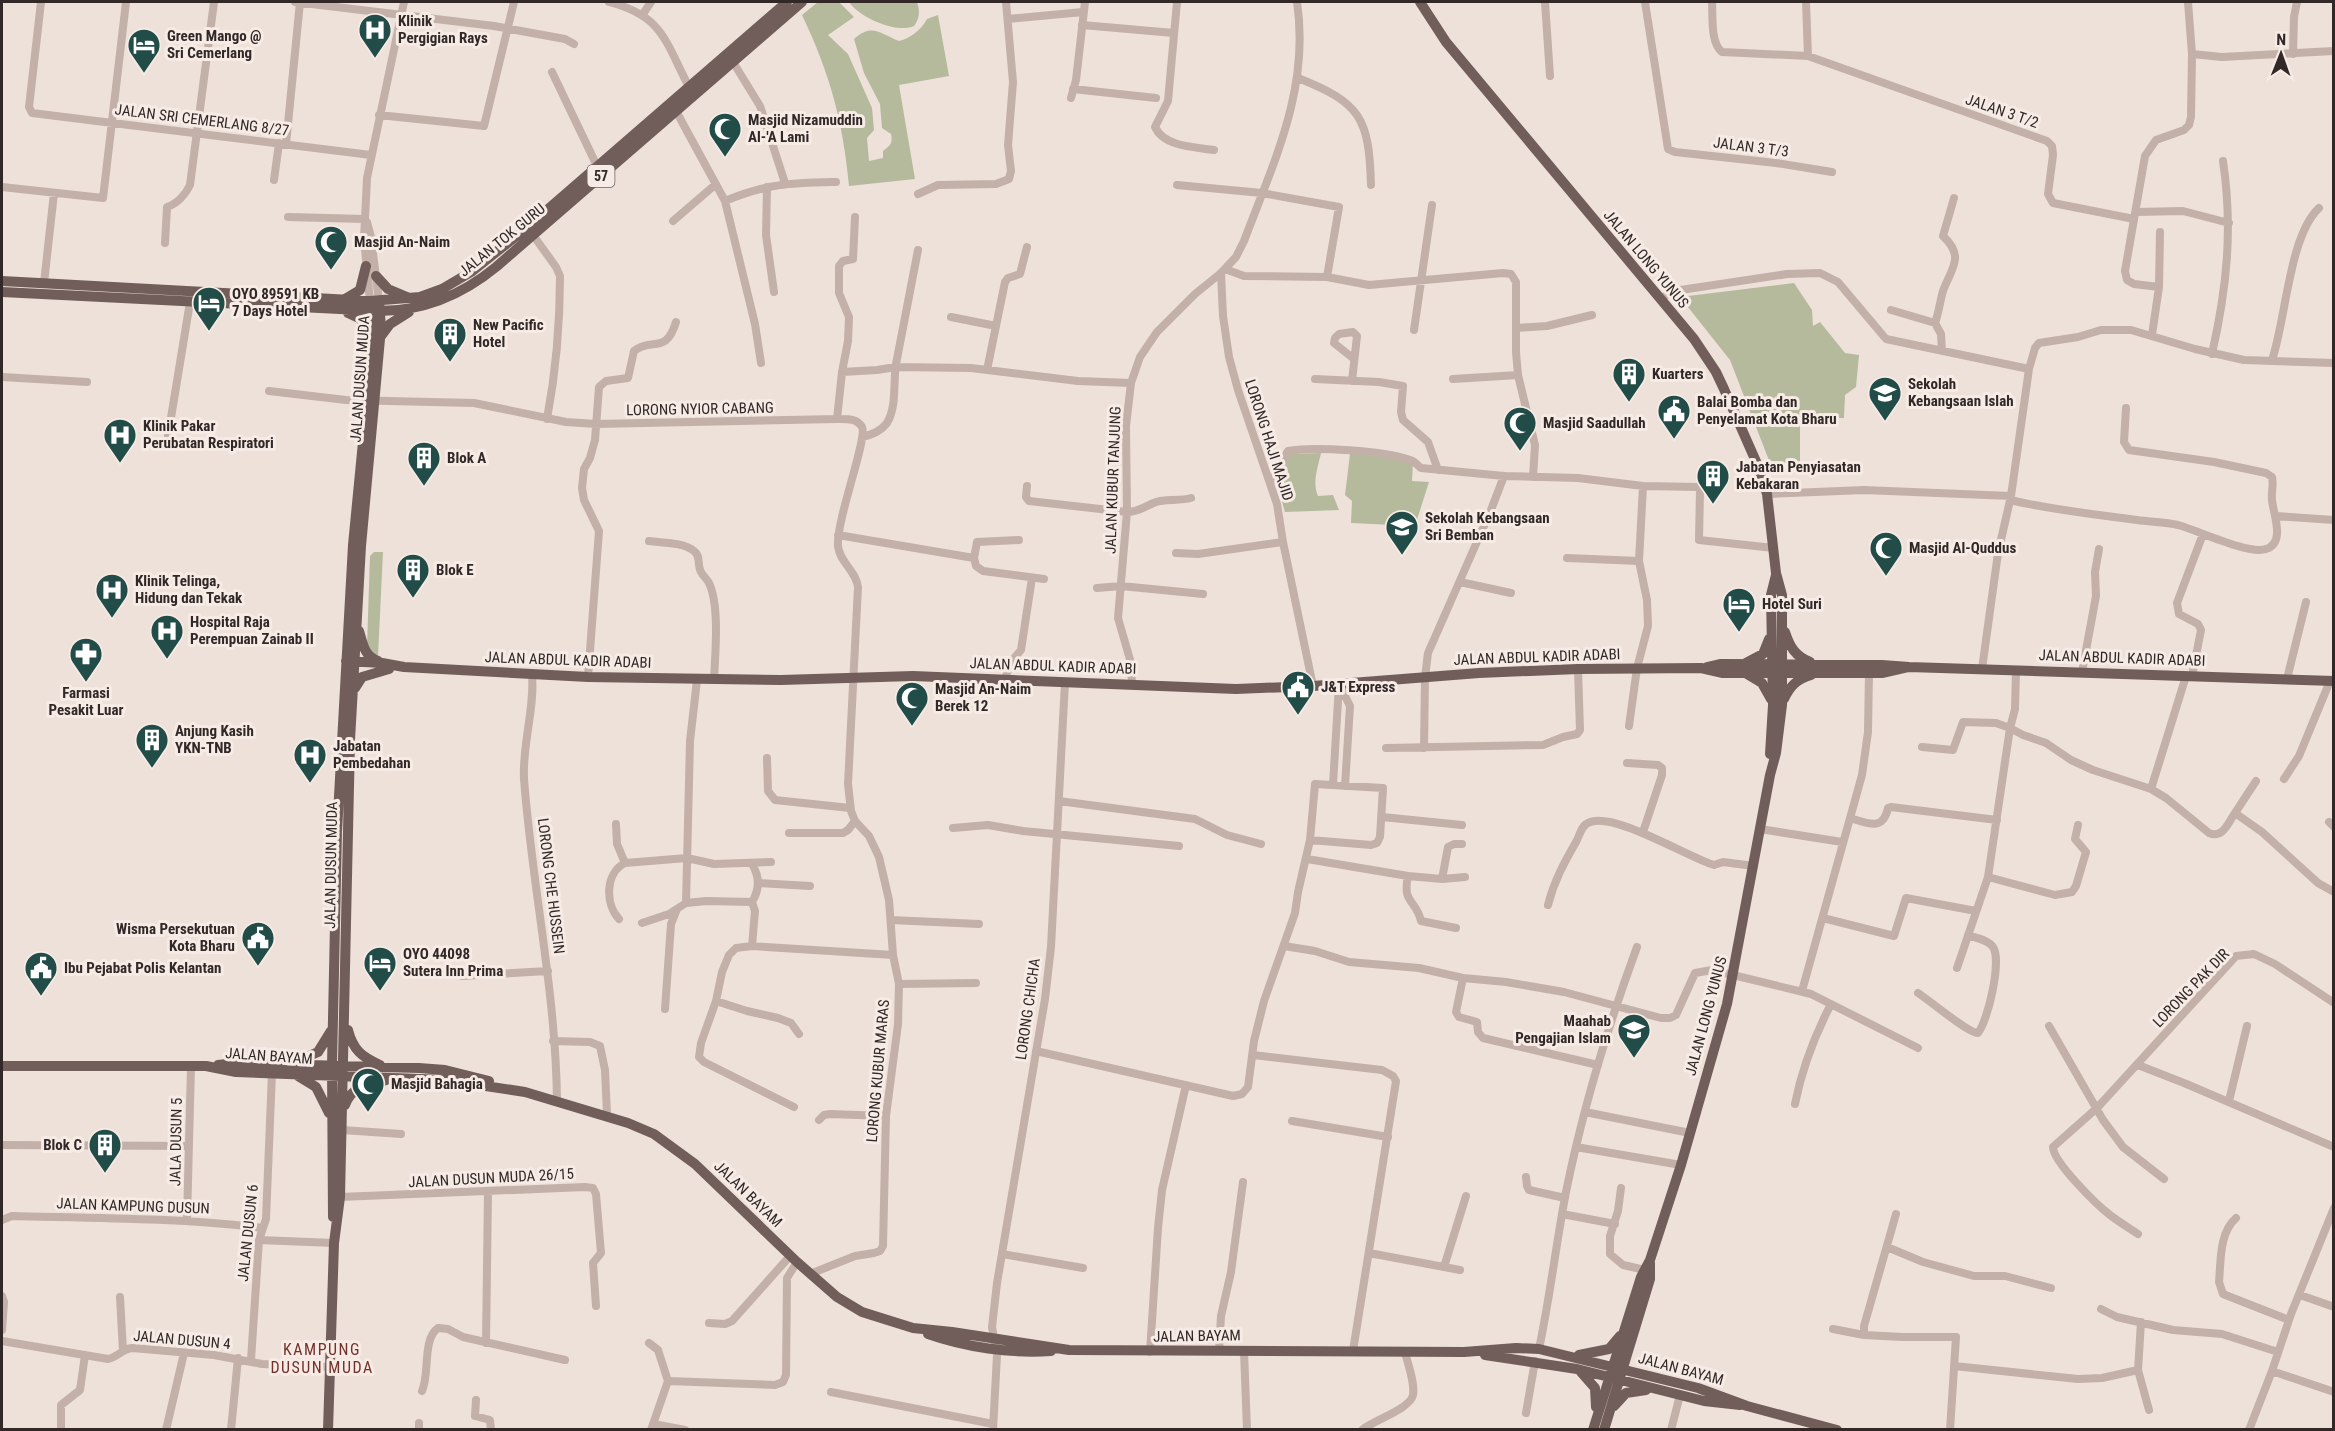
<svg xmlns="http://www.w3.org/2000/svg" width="2335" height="1431" font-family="'Roboto Condensed',sans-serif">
<rect width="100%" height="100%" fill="#ede1da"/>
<path fill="#b5ba9c" d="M818,2H839L854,17L828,35L848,54L872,108L874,130L867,138L869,161L883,158V151C890,146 893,143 891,134L882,128L880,104L864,73L854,39C872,23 879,33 899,41C911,38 921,30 927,19L938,15L949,76L899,85L915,179L849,186C843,121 830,74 802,15Z
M849,2H917C920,11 920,18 914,26C896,34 859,17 849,2Z
M1794,283L1812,310L1813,326L1820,322L1845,353L1859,355L1856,387L1845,395L1844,418H1800V463H1770L1730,360L1680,297Z
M1321,453C1318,467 1312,482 1318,496L1333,495L1339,510L1285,512C1279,493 1275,471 1289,454Z
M1350,454H1377L1413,462L1412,481L1429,482L1415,526L1351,523L1352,501L1345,495Z
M374,552H383L378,656L367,649V646L370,556Z"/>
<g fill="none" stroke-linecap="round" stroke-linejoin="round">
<path stroke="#c3b0a8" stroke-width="8" d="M41,2L29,107L32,113L371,155
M295,2L494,26L565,39L574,44
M609,2C663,16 665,41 689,87
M1177,2L1168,101L1155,127C1164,147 1195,147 1214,150
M1545,2L1550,76
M1645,2L1668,149L1675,152L1776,163L1832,172
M1712,2C1713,15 1710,43 1722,52L1808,56L2047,141L2052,146L2053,155L2048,194L2053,203L2134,219
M1806,2L1808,56
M643,14L651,2
M1008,19L1083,12
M1082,25L1174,33
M2192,54L2222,57L2334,51
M2293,54L2294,17L2297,2
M733,62L760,106L785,183
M552,72L597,166
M1298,78C1361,103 1369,118 1371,185
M1073,89L1156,98
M1071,98L1076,80L1085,2
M676,111L725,201L755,324L761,363
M379,115L484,126L514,2
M286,144L300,2
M274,180L279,143
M1177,185L1262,193L1339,207L1327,277
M2,187L103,198L126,2
M767,187L766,235L774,292
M918,194L938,185L996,184L1009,179L1011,171L1008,145L1013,82L1006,2
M725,201C768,183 792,183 836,182
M2136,212L2183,211L2229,223
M288,217L365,219
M673,221L716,184
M367,222L371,237L379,301
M533,235L556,267L560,276C560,324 556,371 547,419
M165,243L167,207C177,204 186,194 190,185L214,2
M1225,269L1244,276L1327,277L1369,285L1503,273L1511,274L1516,282V352L1518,375L1535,445L1533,477
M1221,273L1223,316L1229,357L1238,390L1277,504L1283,542L1313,686
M44,283L54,193
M2159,287L2134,284L2127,280L2125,271L2145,156L2156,140L2184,130L2189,125L2191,117L2192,54L2188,2
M1660,299L1674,291L1787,274L1820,273L1838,282L1886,339L2029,369L2011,496L1998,553L1982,669
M370,301L364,239L367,178L404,2
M1891,310L1935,323L1941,334L1942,351
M951,317L996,326
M1935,323C1939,312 1940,301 1943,291C1952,267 1965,257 1943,236L1954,198
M1516,328L1547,326L1592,315
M1414,330L1432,205
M2152,335L2159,287L2160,232
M2212,354C2227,287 2233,229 2223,161
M2272,360C2286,319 2289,236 2319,208
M2029,369L2035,348L2039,343L2078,337L2101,330H2131L2195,349L2244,360L2334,363
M987,370L1005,282L1008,278L1020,274L1027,247
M842,372L877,370L896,367L971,368L1078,381L1131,383
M2,377L87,382
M1315,379L1379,382L1403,386L1401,412L1403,420L1428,442L1438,470
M1453,379L1518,375
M1352,381L1357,336L1353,332L1339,334L1335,338L1334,343L1354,359
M269,391L346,400L474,403L566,422L596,424L837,419C846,419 857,418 862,427C868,438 836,520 838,546C839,561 856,571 858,587L848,784L851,811L855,821L869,836L879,857L889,900L893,955L899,984L898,1024L886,1116L883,1246L880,1251L874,1253L855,1256L810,1274
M837,419L842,372L848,341L849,317L839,293V266L843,261L853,259L855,217
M168,436L190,302
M863,437C873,434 881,431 887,423C897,407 893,382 896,364C903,326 911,288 918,250
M1271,482L1288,451C1314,446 1385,451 1410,460C1415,461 1417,465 1421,468L1504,476L1578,478L1643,486L1698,487L1700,490L1699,540L1774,548
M1027,486L1026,497L1029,501L1127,512C1139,512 1145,506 1156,502C1164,499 1180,501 1191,498
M1767,494L1864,490L2011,496
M2010,500C2052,510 2094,514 2137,520C2150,522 2165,522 2178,525C2197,530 2249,555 2266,549C2286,543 2273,513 2272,500C2271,491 2274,485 2272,477L2266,473L2214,462L2129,450L2124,442L2126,408
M2276,516L2334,520
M838,535L974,558L976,566L983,571L1044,579
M649,541C662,543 683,542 694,551C701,556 697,565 701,572C703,576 707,579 709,583C720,606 715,655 714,680
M1176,553L1198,554L1283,542
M974,558L977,542L1019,540
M1567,558L1639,561
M1460,582L1511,593
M1097,588L1121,586L1203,594
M2082,672L2096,596L2095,572L2099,549
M532,675C535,709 522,744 524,779C532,886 556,993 557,1101
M2192,676L2201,630L2198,624L2179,614L2177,603L2203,534
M588,677L599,531L584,500L582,488L584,469L590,458L595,440L599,387L606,381L628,378L634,351C652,337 666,355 676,322
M1005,679L1011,662L1021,650L1032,578
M2287,679L2306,602
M1132,684L1131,663L1118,618L1127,512L1126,426L1131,383L1140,357L1157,332L1195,294L1221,273L1236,257L1244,241C1274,161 1310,89 1297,2
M1339,684L1350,706L1345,786
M1629,726L1637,668L1648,626L1647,600L1639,561L1643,486
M1922,747L1953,750L1963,722L1996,723L2010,728L2023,735L2046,743L2071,760L2093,770L2151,789L2166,798L2209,833C2223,839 2228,823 2235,813L2262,832L2318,883L2334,892
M1386,748L1543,745L1563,737L1577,734L1580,730L1578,669
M1424,748L1425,677L1428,653L1491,510L1504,476
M767,758L768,791L775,800L850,808
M1627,763L1658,765L1662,768V775L1643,832
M2284,779L2299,756L2330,681
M1333,785L1339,684
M2151,789L2186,676
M1059,801L1195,819L1227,835L1261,844
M2235,813L2256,781
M1382,817L1462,825
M1850,818C1867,823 1883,832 1888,808L1891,807L1997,820
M2329,822L2334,827
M616,824L617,844L625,863
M953,828L988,825L1023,831L1179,846
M1760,829L1842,842
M789,833H843L848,830L855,821
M1307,859L1408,876L1442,879L1448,847L1454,844H1462
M1408,876C1402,904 1416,899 1421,921L1456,928
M1988,877L2055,895L2072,892L2076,886L2086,852L2075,839L2078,825
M1442,879L1465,877
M759,883L810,886
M686,903L706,901L752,902
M1548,905C1554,881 1564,863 1576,842C1580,835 1581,826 1588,823C1612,810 1689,858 1714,865L1723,862L1754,866
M1823,918L1894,936L1906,898L1976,911
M619,919C605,904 605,873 625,863L687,858L714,864L771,862
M891,920L979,924
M642,923L669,914L686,903L690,741L697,680
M752,946L755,911L752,902C760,889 760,877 752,864
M1284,946L1315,951L1349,962L1419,968L1463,978L1506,982L1564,992L1661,1018H1670L1676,1015L1695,973L1712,970L1811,994L1918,1048
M1957,968L1988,877L2010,728L2015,709L2016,670
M462,976L548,971
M1463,978L1456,1012L1459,1017L1477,1022L1478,1032L1483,1038L1598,1065
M899,984L976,983
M1802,991L1862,775L1868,732L1869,673
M1918,993C1929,1000 1968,1033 1978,1033C1988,1021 2002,960 1993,947C1989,940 1975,938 1968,935
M716,1001L747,1011L778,1018L791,1023L799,1034
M665,1009L671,924L677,909
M2049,1026L2103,1120L2123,1147L2164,1179
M553,1041L590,1042L600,1046L605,1070L607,1115
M1036,1051L1233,1096L1242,1094L1248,1087L1254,1041L1264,1001L1295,913L1298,892L1310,840L1315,784L1383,788L1380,837L1377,843L1371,845L1310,840
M1253,1055L1382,1070L1393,1076L1396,1081L1353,1351
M2138,1065L2184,1083L2334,1147
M2229,1101L2247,1026
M1795,1104C1802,1068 1814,1037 1831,1004
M794,1107L704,1062L699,1057L701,1043L716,1001L722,972L729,955L736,948L752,946L893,955
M1585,1112L1690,1133
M819,1120L824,1115L830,1114L886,1116
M1292,1121L1388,1137
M342,1130L401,1134
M2,1145L189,1146
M1576,1147L1681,1165
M1526,1177L1527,1186L1529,1190L1565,1198
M1621,1188L1618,1211L1610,1236V1254L1623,1265L1645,1270
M340,1197L585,1187L593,1188L596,1194L601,1253L593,1263L596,1306
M1562,1214L1615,1224
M2236,1218C2219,1233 2221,1261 2219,1282L2223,1294L2228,1296L2289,1320
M2,1220L12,1216C96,1218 180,1218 263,1228
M187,1220L191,1066
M2138,1234C2129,1228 2119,1222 2110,1215C2097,1205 2053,1162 2053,1147L2097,1108L2236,956L2254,954L2275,964L2334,1003
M259,1240L334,1243
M1887,1247L1923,1262L1974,1276H2005L2051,1288
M1369,1253L1460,1270
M1002,1254L1083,1268
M1444,1267L1466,1196
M2300,1295L2334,1307
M2,1296L4,1302L2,1330
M120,1297L123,1351
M2101,1309L2117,1317L2173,1330L2222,1334L2278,1352
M2141,1322L2138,1370L2149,1410
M709,1323L725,1324L732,1321L790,1256
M1833,1329L1864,1335L1902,1337H1956L1950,1430
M1864,1335V1326L1896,1214
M2,1341L108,1359C118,1357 122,1349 132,1348L214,1355L262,1364L329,1367
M486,1343L488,1192
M649,1343L658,1350L668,1381
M1539,1349C1550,1297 1556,1244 1566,1192C1583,1108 1608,1026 1637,947
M1219,1351L1221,1316L1231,1272L1243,1182
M1244,1351L1247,1430
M1150,1352L1158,1228L1162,1190L1186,1085
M251,1360L259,1240L266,1219L272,1073
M1954,1366L2078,1379L2102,1378L2138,1370
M2272,1371L2334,1392
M668,1381L775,1385L783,1382L786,1375L787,1278L797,1262
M422,1391C430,1375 422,1339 438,1328L448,1329L463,1337L565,1360
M831,1392L993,1424
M476,1400L475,1416L490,1420L491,1430
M1526,1413L1535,1361
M419,1423V1430
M653,1424L685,1430
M61,1430V1405L80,1390L85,1355
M166,1430L184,1353
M231,1430L238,1358
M651,1430L668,1381
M993,1430L997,1355L992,1327L997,1283L1045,999L1051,947L1065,682
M1362,1430C1374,1420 1410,1409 1413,1395C1415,1382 1408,1365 1405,1352
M1671,1430L1680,1395
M2249,1430L2272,1371L2291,1314L2334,1208"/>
<path stroke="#715e5a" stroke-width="10" d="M1420,2L1446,42L1694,339L1716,372L1724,389L1758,466L1767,494L1776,573L1782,595V705L1776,753L1770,775L1727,1004L1681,1165L1650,1260L1641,1277L1593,1430
M376,276L388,289L407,297
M2,281L370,301L420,297L442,289L471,272L524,230L787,2
M2,292L380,311C425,311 462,295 496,267L802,2
M345,299L360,290L366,266
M348,313L361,319L367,339
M381,336L390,324L409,312
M359,631C363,644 364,656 378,661
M1785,632C1790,647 1795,656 1810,662
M346,661L382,663L404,667L588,677L781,680L913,676L1236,689L1313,686L1479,673L1578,669L1701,668L1723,673H1883L1909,667
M1746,663L1763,654L1769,639
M1707,667L1720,664L1882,665L1909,667L2334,681
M1747,674L1762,683L1771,699
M355,688L362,677L389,669
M1784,699C1790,686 1797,679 1811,675
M1770,754L1773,705L1771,595L1776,575
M348,1030C353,1050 362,1057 380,1065
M298,1061L318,1052L331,1031
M218,1065L236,1063L419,1068L445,1070L489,1081
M2,1066H206L236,1072L446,1080L525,1092L628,1123L654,1134L695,1164L797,1262L837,1297L862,1312L913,1328L952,1332L1069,1350L1464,1352L1516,1348L1539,1349L1698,1388L1747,1406L1837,1430
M298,1076L316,1087L329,1113
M345,1105C352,1086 368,1084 386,1080
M333,1217L332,1065L337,832L353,545L371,360L372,328L370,301
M928,1334C965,1347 1011,1354 1051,1351
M1485,1355L1577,1369L1704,1401L1740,1405
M1579,1355L1609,1349L1620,1336
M1581,1372L1595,1388L1596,1407
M1614,1406L1626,1393L1646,1390
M328,1430L334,1243L340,1197L350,740L361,546L381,328L379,301
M1604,1430L1650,1279V1263"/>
</g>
<defs>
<g id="hospital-pin" transform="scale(1.725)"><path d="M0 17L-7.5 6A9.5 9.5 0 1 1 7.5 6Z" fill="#224c48" stroke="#f6ebe5"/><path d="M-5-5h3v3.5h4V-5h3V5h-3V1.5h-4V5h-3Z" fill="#fff"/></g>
<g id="hotel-pin" transform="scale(1.725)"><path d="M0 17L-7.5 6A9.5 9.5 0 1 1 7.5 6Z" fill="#224c48" stroke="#f6ebe5"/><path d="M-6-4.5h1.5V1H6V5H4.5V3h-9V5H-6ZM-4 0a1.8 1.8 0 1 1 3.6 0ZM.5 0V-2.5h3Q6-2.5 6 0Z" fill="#fff"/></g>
<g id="mosque-pin" transform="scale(1.725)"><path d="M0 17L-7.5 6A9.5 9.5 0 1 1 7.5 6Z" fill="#224c48" stroke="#f6ebe5"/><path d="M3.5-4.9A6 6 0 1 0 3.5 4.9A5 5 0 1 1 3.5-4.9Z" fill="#fff"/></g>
<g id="building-pin" transform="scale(1.725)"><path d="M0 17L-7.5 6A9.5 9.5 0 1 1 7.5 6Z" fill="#224c48" stroke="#f6ebe5"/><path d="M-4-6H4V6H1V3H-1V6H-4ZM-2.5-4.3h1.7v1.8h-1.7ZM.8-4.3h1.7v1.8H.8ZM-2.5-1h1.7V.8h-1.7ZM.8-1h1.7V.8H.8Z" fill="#fff"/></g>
<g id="school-pin" transform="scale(1.725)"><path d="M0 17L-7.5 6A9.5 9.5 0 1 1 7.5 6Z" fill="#224c48" stroke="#f6ebe5"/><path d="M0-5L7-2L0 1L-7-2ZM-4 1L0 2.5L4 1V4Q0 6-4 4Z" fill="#fff"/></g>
<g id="civic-pin" transform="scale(1.725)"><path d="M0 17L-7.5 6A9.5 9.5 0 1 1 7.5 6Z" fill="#224c48" stroke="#f6ebe5"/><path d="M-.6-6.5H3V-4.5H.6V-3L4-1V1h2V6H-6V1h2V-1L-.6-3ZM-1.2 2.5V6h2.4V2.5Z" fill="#fff"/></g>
<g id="pharmacy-pin" transform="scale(1.725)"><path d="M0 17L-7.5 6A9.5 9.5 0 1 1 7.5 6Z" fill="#224c48" stroke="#f6ebe5"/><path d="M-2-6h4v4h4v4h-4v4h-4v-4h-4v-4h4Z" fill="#fff"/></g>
</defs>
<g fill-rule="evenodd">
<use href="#hospital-pin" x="375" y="30"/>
<use href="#hotel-pin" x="144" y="45"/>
<use href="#mosque-pin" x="725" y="129"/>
<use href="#mosque-pin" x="331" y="242"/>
<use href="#hotel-pin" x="209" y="303"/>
<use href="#building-pin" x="450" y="334"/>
<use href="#building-pin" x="1629" y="374"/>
<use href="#school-pin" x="1885" y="393"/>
<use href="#civic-pin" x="1674" y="411"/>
<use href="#mosque-pin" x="1520" y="423"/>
<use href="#hospital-pin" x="120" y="435"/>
<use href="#building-pin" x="424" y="458"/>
<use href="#building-pin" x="1713" y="476"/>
<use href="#school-pin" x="1402" y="527"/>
<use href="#mosque-pin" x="1886" y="548"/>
<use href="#building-pin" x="413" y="570"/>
<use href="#hospital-pin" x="112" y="590"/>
<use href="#hotel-pin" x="1739" y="604"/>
<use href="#hospital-pin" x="167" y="631"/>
<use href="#pharmacy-pin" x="86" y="654"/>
<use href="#civic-pin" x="1298" y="687"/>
<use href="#mosque-pin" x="912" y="698"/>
<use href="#building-pin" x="152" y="740"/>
<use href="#hospital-pin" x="310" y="755"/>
<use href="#civic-pin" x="258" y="938"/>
<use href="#hotel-pin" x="380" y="963"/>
<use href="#civic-pin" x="41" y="968"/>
<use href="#school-pin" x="1634" y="1030"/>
<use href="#mosque-pin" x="368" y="1084"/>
<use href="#building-pin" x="105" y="1145"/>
</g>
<g text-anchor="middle" stroke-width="6" stroke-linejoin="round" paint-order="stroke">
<rect fill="#f6ebe5" stroke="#6c6260" stroke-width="1.5" x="587.5" y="165" width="27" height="22" rx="4.5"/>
<g font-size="14" font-weight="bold" fill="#312827">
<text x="601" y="181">57</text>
</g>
<g font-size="15" font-weight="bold" fill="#312827" stroke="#f6ebe5" text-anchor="start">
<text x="398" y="26">Klinik<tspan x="398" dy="17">Pergigian Rays</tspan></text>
<text x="167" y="41">Green Mango @<tspan x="167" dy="17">Sri Cemerlang</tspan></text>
<text x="748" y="125">Masjid Nizamuddin<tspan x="748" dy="17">Al-'A Lami</tspan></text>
<text x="354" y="247">Masjid An-Naim</text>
<text x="232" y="299">OYO 89591 KB<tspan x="232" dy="17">7 Days Hotel</tspan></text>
<text x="473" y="330">New Pacific<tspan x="473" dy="17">Hotel</tspan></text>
<text x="1652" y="379">Kuarters</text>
<text x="1908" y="389">Sekolah<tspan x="1908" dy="17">Kebangsaan Islah</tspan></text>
<text x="1697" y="407">Balai Bomba dan<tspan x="1697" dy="17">Penyelamat Kota Bharu</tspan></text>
<text x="1543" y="428">Masjid Saadullah</text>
<text x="143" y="431">Klinik Pakar<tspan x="143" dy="17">Perubatan Respiratori</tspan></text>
<text x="447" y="463">Blok A</text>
<text x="1736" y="472">Jabatan Penyiasatan<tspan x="1736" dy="17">Kebakaran</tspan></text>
<text x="1425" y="523">Sekolah Kebangsaan<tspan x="1425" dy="17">Sri Bemban</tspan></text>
<text x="1909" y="553">Masjid Al-Quddus</text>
<text x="436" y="575">Blok E</text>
<text x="135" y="586">Klinik Telinga,<tspan x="135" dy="17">Hidung dan Tekak</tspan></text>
<text x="1762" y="609">Hotel Suri</text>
<text x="190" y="627">Hospital Raja<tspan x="190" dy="17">Perempuan Zainab II</tspan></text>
<text x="1321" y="692">J&amp;T Express</text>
<text x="935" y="694">Masjid An-Naim<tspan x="935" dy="17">Berek 12</tspan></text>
<text x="86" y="698" text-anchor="middle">Farmasi<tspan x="86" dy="17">Pesakit Luar</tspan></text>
<text x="175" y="736">Anjung Kasih<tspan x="175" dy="17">YKN-TNB</tspan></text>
<text x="333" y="751">Jabatan<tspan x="333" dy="17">Pembedahan</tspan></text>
<text x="235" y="934" text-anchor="end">Wisma Persekutuan<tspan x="235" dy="17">Kota Bharu</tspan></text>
<text x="403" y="959">OYO 44098<tspan x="403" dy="17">Sutera Inn Prima</tspan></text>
<text x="64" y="973">Ibu Pejabat Polis Kelantan</text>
<text x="1611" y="1026" text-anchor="end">Maahab<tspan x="1611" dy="17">Pengajian Islam</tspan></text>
<text x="391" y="1089">Masjid Bahagia</text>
<text x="82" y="1150" text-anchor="end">Blok C</text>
</g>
<g font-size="15" fill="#312827" stroke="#f6ebe5">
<text transform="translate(2002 111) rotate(19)" y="5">JALAN 3 T/2</text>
<text transform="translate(202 120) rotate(7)" y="5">JALAN SRI CEMERLANG 8/27</text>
<text transform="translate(1751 147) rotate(7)" y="5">JALAN 3 T/3</text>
<text transform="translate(502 240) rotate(-39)" y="5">JALAN TOK GURU</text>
<text transform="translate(1646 259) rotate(50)" y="5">JALAN LONG YUNUS</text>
<text transform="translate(360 379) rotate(-86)" y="5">JALAN DUSUN MUDA</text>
<text transform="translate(700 409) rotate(-1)" y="5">LORONG NYIOR CABANG</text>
<text transform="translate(1269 440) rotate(72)" y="5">LORONG HAJI MAJID</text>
<text transform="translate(1113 480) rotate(-88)" y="5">JALAN KUBUR TANJUNG</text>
<text transform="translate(1537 657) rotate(-2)" y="5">JALAN ABDUL KADIR ADABI</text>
<text transform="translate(2122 658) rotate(2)" y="5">JALAN ABDUL KADIR ADABI</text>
<text transform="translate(568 660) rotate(2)" y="5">JALAN ABDUL KADIR ADABI</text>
<text transform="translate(1053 666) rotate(2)" y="5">JALAN ABDUL KADIR ADABI</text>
<text transform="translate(331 865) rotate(-89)" y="5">JALAN DUSUN MUDA</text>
<text transform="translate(551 886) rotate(83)" y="5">LORONG CHE HUSSEIN</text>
<text transform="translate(2191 988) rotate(-46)" y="5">LORONG PAK DIR</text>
<text transform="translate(1028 1009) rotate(-82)" y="5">LORONG CHICHA</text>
<text transform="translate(1706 1016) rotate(-75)" y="5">JALAN LONG YUNUS</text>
<text transform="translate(269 1056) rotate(4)" y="5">JALAN BAYAM</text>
<text transform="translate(878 1071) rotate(-85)" y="5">LORONG KUBUR MARAS</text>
<text transform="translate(176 1142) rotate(-89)" y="5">JALA DUSUN 5</text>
<text transform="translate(491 1178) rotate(-3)" y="5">JALAN DUSUN MUDA 26/15</text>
<text transform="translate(748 1194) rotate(44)" y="5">JALAN BAYAM</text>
<text transform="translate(133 1206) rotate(2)" y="5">JALAN KAMPUNG DUSUN</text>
<text transform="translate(248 1233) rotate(-84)" y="5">JALAN DUSUN 6</text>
<text transform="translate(1197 1336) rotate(-1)" y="5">JALAN BAYAM</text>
<text transform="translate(182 1340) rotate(5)" y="5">JALAN DUSUN 4</text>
<text transform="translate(1681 1369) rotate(15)" y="5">JALAN BAYAM</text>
</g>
<g font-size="16" letter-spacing="1.5" fill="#74302b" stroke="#f6ebe5">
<text x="322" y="1355">KAMPUNG<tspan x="322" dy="18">DUSUN MUDA</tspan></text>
</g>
</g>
<rect width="2335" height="1431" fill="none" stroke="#312827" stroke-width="6"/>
<g transform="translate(2281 54) rotate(1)" stroke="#f6ebe5" stroke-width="4.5" paint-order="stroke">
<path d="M0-4.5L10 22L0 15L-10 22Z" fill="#312827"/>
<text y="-9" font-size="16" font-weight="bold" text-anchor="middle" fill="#312827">N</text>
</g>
</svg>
